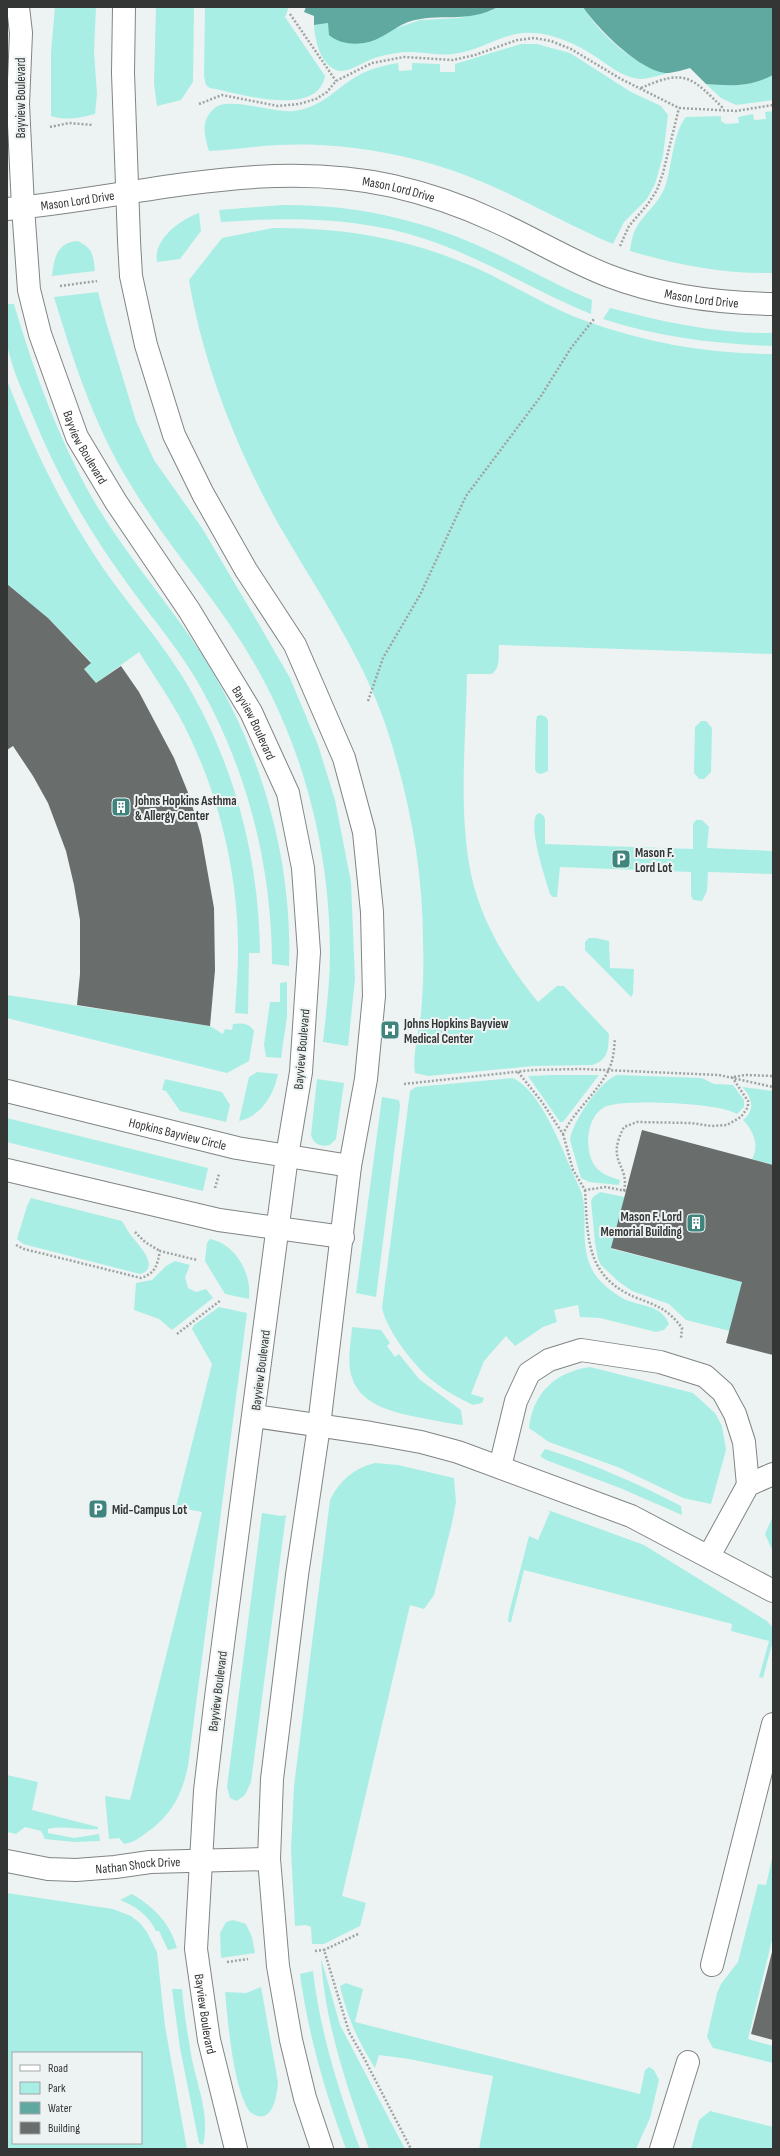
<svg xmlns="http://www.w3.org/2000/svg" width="780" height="2156" font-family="'Sofia Sans Condensed',sans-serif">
<rect width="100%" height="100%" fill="#edf3f2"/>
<path fill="#a9eee4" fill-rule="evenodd" d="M55,7H96L94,51L97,94L95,114C79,118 67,121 51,116V52Z
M156,7H194L193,82L181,100L157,106L154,84Z
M205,7H289L285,17L325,76C317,119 238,93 210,88L206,85L204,76Z
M498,7H583C601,36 634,65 668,73C660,75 650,78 642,79C624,79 607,64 593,55C571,41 543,29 516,34C494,39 475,52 453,54C438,56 425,52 411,52C399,52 388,54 378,57C365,60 347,75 336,70C320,63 315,41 314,25L328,23L397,28L420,20L458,18L491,11Z
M521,44H537L570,53L631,92L661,106L668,115L663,156L655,184L647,199L624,222L613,244C559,221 509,190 454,171C399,152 336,142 278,145C255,146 232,150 209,151C204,135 200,119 216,107C230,97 274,113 294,111C327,106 336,86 363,73C374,68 385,65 398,63L399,71L412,70V63L440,64V72H455V64Z
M773,75V100L736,105L721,98L706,84C731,86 751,87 773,75Z
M773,111V273C724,274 677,265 630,251C631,244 632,236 635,230C643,214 658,205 665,187C672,167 673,132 686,117L721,116V121L726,124L739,123L738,117L753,114L754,120L766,119L765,112Z
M282,205C349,204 416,218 477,245C516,262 553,284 592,300L591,314C535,291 483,258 425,239C359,217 289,217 221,222L219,210Z
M199,213L201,231L180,259L157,262C153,239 180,220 199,213Z
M273,228C343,227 410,239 474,267C512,284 547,307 586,321C646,343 709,354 773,354V654L499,645C498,656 501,667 492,674H467C466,740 458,809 471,874C481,922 508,965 538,1002L557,986H564L609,1034C608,1049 609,1059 593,1065L533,1066L428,1076L415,1073C412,1055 419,1032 421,1014C423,990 424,966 423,942C423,868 409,796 386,726C361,653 317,591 279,525C237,450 203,364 189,280L222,238Z
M78,241C93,249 93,254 95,271L52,276C54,258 57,242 78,241Z
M98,292L106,322L136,421L154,460L202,528L257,621L290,678L318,745L335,800L351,882L355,979L348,1046L323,1042C326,1013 330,983 330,953C330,855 306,756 258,670C221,603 168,548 129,482C94,425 73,360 54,297Z
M7,304H14C35,375 60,443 97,506C129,559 170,605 203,656C260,747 293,858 289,966L272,964C272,868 248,772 201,688C182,653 155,622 132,590C90,534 56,474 30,409C21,388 11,366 7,344C5,331 7,317 7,304Z
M610,308C664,322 717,334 773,333V346C715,344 658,337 603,319Z
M7,380C32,446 62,507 101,565C131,609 167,647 192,693C237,773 259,862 260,953H249L248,1014L235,1013C236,993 238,973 238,953C239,872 217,785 178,714C166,693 152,673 139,652L96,683L84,669L91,662L48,618L7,584Z
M541,715L546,717L548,721V771L541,774L537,773L535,769L536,722L537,716Z
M701,721H706L712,728L711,772L704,779H699L694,773L695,727Z
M539,813L543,815L545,819V844L693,849V824L696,820H702L709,827L707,848L773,851V874L708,872L707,891L702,901L693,900L691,895V872L560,867L557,897H553L550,894C545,877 529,831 536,815Z
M589,938H596L609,941L610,968L634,969L633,994L631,997L585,950V942Z
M287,982V1017L281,1058L266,1057L264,1045L270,1002H280V983Z
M7,995L210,1026L223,1034L225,1029L232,1030L233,1024C240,1023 250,1023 254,1031L249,1061L227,1073L7,1018Z
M257,1072L278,1074C274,1095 261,1116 239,1121L249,1077Z
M553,1075H599L563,1122H560L528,1076Z
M617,1075L702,1078L714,1084L733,1085L744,1100V1107L737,1114C721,1103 627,1099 607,1106C587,1114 584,1146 593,1163C598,1173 610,1177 620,1180L619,1185L589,1182L581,1178L570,1140C572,1122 600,1081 617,1075Z
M513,1078C540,1091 560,1143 571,1169C574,1177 579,1185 582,1194C588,1218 580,1241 590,1265C595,1279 611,1292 624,1299C641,1307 661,1304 669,1324L664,1330L656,1332L600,1318L580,1317L578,1305L554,1310L557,1322L543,1327L515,1346L506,1336L484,1361L471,1394L484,1398L482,1403L473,1405C459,1398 445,1391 433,1381C414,1366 387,1331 382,1308L410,1091L416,1087Z
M165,1079L222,1092L230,1105L226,1122L180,1111L166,1091L162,1090Z
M317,1079L344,1083L336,1139L330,1145C321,1147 314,1145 311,1135Z
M742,1087L773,1091V1165L752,1159C760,1146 753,1130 743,1120C756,1110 752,1097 742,1087Z
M382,1097L399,1100L400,1106L376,1297L356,1293Z
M7,1118L208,1168L203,1191L7,1142Z
M600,1192L625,1197L612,1249L742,1282L730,1331L686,1320L669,1304L632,1291L618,1281L601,1265L598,1259L595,1243L591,1201L593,1197Z
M31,1198L122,1221C126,1227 129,1234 134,1239C141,1248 160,1268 140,1274L23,1244L17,1239L27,1206Z
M210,1239C236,1244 252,1274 249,1299L225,1294L205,1261L207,1243Z
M175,1261L190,1265L185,1277L188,1288L196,1292L206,1289L213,1298L172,1330L159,1319L134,1310L136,1283L152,1280L166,1266Z
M219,1307L247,1313L188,1766C182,1795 171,1816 146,1833C140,1838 132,1843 124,1844L119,1838L109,1839L105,1796L130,1800L202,1512L176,1507L212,1364L192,1329L194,1325Z
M352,1327L381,1330L390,1343L387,1346L395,1357L399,1354L419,1379L461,1410L463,1425C451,1424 439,1421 427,1419C397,1413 356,1407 350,1370C348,1356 351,1341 352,1327Z
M590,1367L693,1393L715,1413L722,1426L726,1450L711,1504L683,1498L620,1468L549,1442L529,1428C533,1392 556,1372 590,1367Z
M545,1449C591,1463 637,1483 681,1506L682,1515L620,1488L546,1460L540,1456Z
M375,1463L398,1465L454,1478L456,1502L452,1523L434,1595L424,1609L410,1605L342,1896L366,1903L360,1926L324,1944H312L311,1927L306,1925L295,1926L291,1850L294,1786L330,1500C340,1480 354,1468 375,1463Z
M548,1510L644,1545L767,1621L773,1628V1640L763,1678L759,1677L769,1641L731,1631L732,1624L524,1570L511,1622H508L509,1613L529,1536L538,1540L550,1512Z
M262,1513L281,1516L286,1515L251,1782L245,1795L237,1801L230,1798L227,1787Z
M773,1516V1552L765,1534Z
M7,1775L38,1782L32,1810L98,1827V1829C82,1831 64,1825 48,1829V1833L74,1838L99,1834L100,1841L74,1842L45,1839L41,1831L25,1827L16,1834L7,1832Z
M773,1854V1936L748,2039L773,2046V2063L713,2048L707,2037L717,1993L721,1984L738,1962L758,1884L766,1885Z
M7,1893L113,1909L131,1916L140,1923L147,1932L157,1952L165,2026L187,2149H7ZM13,2053H141V2143H13Z
M132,1894C154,1907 170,1923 177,1948L168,1950L159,1931H156C149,1916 136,1906 120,1900Z
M233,1920L246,1924L252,1937L255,1953L221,1958L220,1933L226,1922Z
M321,1958L340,2025L405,2149H369C347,2087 325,2024 321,1958Z
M313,1971C320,2032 339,2092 360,2149H346C325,2092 308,2034 300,1974Z
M346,1983L363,1989L355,2022L640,2094L645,2070L649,2067L654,2070L659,2080L650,2118L636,2149H479L493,2076L409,2059L379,2055L375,2068C357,2039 348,2019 340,1986Z
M261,1987L278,2082C277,2097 272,2128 250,2112C233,2089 228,2022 225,1992L246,1993Z
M172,1989H182C184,2013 188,2036 192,2060C198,2087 210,2117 203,2145L199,2143L180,2048Z
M710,2111L773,2127V2149H691L699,2120Z"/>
<path fill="#60a9a0" d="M306,7H498C468,24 438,12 408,22C393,28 380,41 364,43C351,45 339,43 329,35L328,23L314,25V16L304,12Z
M583,7H773V75C751,87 731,86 706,84L690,68C683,70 676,72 669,73C642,74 597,28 583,7Z"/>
<path fill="#696e6d" d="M7,584L48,618L91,663L84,669L96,683L121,666L139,692L174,758L189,795L201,835L214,908L215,970L210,1026L77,1005L80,974V920L74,885L66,851L48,803L33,776L13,746L7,750Z
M642,1130L773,1165V1355L726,1343L742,1282L611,1248Z
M772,1952H773V2040L751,2034Z"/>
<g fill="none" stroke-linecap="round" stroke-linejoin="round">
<g stroke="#808584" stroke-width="24">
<g id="minor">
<path id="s1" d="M18,7L21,33L18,104L23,207L29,290L40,334L77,437L116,502L189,610L251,712L288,793L303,868L309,952L301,1072L287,1156L215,1705L205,1791L196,1949L209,2040L236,2149"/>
<path d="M124,7L123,73L129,241L131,276L146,345L174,435L203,494L246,570L295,645L344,758L364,832L372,912L374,996L366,1079L350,1166L319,1426L297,1575L272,1779L269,1859L278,1966L291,2040L305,2098L322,2149"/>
<path id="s2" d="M7,209C135,197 265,157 393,186C428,194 463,206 495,221C533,238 570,261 609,276C661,296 718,303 773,304"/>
<path id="s3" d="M7,1091L237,1148L350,1166"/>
<path d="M7,1170L219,1220L343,1237"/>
<path d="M254,1416L371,1433L421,1442L458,1452L631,1516L773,1591"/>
<path d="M500,1467L516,1401L529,1373L549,1360L581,1350L660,1362L705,1376L723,1392L735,1414L744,1442L748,1485"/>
<path d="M709,1556L748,1485L773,1474"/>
<path id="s4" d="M7,1861L48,1869L76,1870L115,1867L150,1862L269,1859"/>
<path d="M712,1965L773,1724"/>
<path d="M661,2149L688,2062"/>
</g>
</g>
<path stroke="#9fa3a3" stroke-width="2.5" stroke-dasharray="2 2" stroke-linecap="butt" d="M290,14L336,81
M641,88C686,68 691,77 724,109
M199,104L222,95L278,106L299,104L316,99L327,92L336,81L372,63L404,57L453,60L475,55L517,40L534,38L551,41L571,49L621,79L679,108L736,111L773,105
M50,127L69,123L93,125
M620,246L629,226L648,204L657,190L663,173L679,108
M60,286L97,281
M368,701L383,658L420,595L466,496L541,396L571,348L594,319
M518,1072L542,1102L563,1134C575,1109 603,1088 611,1064C614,1056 614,1047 615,1039
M404,1084L533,1070L581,1069L719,1075L773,1087
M563,1134L573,1170L585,1190L606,1187L626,1191
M215,1188L219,1174
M585,1190C588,1238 585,1277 637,1298C658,1306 669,1310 682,1328L681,1338
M624,1191C630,1164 605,1163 624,1127L637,1122L691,1123L711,1126L727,1125L741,1117L748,1107V1101L732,1077L746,1075L773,1076
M135,1232L145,1242L160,1251
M16,1245L24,1249L141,1278C156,1273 157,1265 160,1251L197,1260
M177,1334L221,1300
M358,1934L324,1950L349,2032L365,2060L411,2149
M315,1951L324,1950
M227,1962L248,1959"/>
<use href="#minor" stroke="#fff" stroke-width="22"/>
</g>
<defs>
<g id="building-square" transform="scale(1)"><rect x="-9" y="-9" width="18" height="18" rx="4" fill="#3f857d" stroke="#edf3f2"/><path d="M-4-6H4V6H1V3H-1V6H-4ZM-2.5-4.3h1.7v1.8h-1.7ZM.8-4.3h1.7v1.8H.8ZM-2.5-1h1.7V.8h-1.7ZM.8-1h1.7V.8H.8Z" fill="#fff"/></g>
<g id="parking-square" transform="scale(1)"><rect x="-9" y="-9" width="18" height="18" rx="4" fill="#3f857d" stroke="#edf3f2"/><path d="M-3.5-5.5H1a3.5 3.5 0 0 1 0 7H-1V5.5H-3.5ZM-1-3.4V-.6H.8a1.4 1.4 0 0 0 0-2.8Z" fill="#fff"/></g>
<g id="hospital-square" transform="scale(1)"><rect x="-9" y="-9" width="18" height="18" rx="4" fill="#3f857d" stroke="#edf3f2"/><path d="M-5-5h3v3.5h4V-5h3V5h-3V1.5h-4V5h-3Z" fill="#fff"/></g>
</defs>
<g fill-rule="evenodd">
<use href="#building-square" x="121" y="807"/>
<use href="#parking-square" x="621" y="859"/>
<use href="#hospital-square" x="390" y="1030"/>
<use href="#building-square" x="696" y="1223"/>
<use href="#parking-square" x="98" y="1509"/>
</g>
<g text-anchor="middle" stroke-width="4" stroke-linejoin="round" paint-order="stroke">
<g font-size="13" fill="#343636" stroke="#edf3f2">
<text transform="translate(20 98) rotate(-90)" y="5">Bayview Boulevard</text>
<text dy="5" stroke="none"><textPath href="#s2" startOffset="395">Mason Lord Drive</textPath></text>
<text dy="5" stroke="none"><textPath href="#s2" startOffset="71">Mason Lord Drive</textPath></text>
<text dy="5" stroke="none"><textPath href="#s2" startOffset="719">Mason Lord Drive</textPath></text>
<text dy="5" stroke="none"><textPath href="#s1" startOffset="451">Bayview Boulevard</textPath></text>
<text dy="5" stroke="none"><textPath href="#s1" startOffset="775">Bayview Boulevard</textPath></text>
<text transform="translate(301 1049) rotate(-85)" y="5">Bayview Boulevard</text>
<text dy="5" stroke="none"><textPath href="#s3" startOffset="176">Hopkins Bayview Circle</textPath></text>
<text transform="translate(260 1370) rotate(-83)" y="5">Bayview Boulevard</text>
<text transform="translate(217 1691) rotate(-83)" y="5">Bayview Boulevard</text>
<text dy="5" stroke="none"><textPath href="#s4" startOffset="132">Nathan Shock Drive</textPath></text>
<text dy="5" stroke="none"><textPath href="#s1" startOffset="2083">Bayview Boulevard</textPath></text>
</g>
<g font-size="13" font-weight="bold" fill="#343636" stroke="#edf3f2" text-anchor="start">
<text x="135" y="805">Johns Hopkins Asthma<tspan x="135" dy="15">&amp; Allergy Center</tspan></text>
<text x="635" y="857">Mason F.<tspan x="635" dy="15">Lord Lot</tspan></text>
<text x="404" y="1028">Johns Hopkins Bayview<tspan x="404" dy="15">Medical Center</tspan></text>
<text x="682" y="1221" text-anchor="end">Mason F. Lord<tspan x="682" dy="15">Memorial Building</tspan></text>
<text x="112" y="1514">Mid-Campus Lot</text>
</g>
</g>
<rect width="780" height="2156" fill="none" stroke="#343636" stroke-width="16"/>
<rect x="12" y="2052" width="130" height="92" fill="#edf3f2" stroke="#a3a7a7"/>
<rect x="20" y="2065" width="20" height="6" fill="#ffffff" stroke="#a3a7a7"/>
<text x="48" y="2072" font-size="12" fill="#343636">Road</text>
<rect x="20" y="2082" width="20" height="12" fill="#a9eee4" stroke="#a3a7a7"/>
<text x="48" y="2092" font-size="12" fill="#343636">Park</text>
<rect x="20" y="2102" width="20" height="12" fill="#60a9a0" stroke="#a3a7a7"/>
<text x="48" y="2112" font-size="12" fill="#343636">Water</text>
<rect x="20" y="2122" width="20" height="12" fill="#696e6d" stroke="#a3a7a7"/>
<text x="48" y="2132" font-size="12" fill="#343636">Building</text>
</svg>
